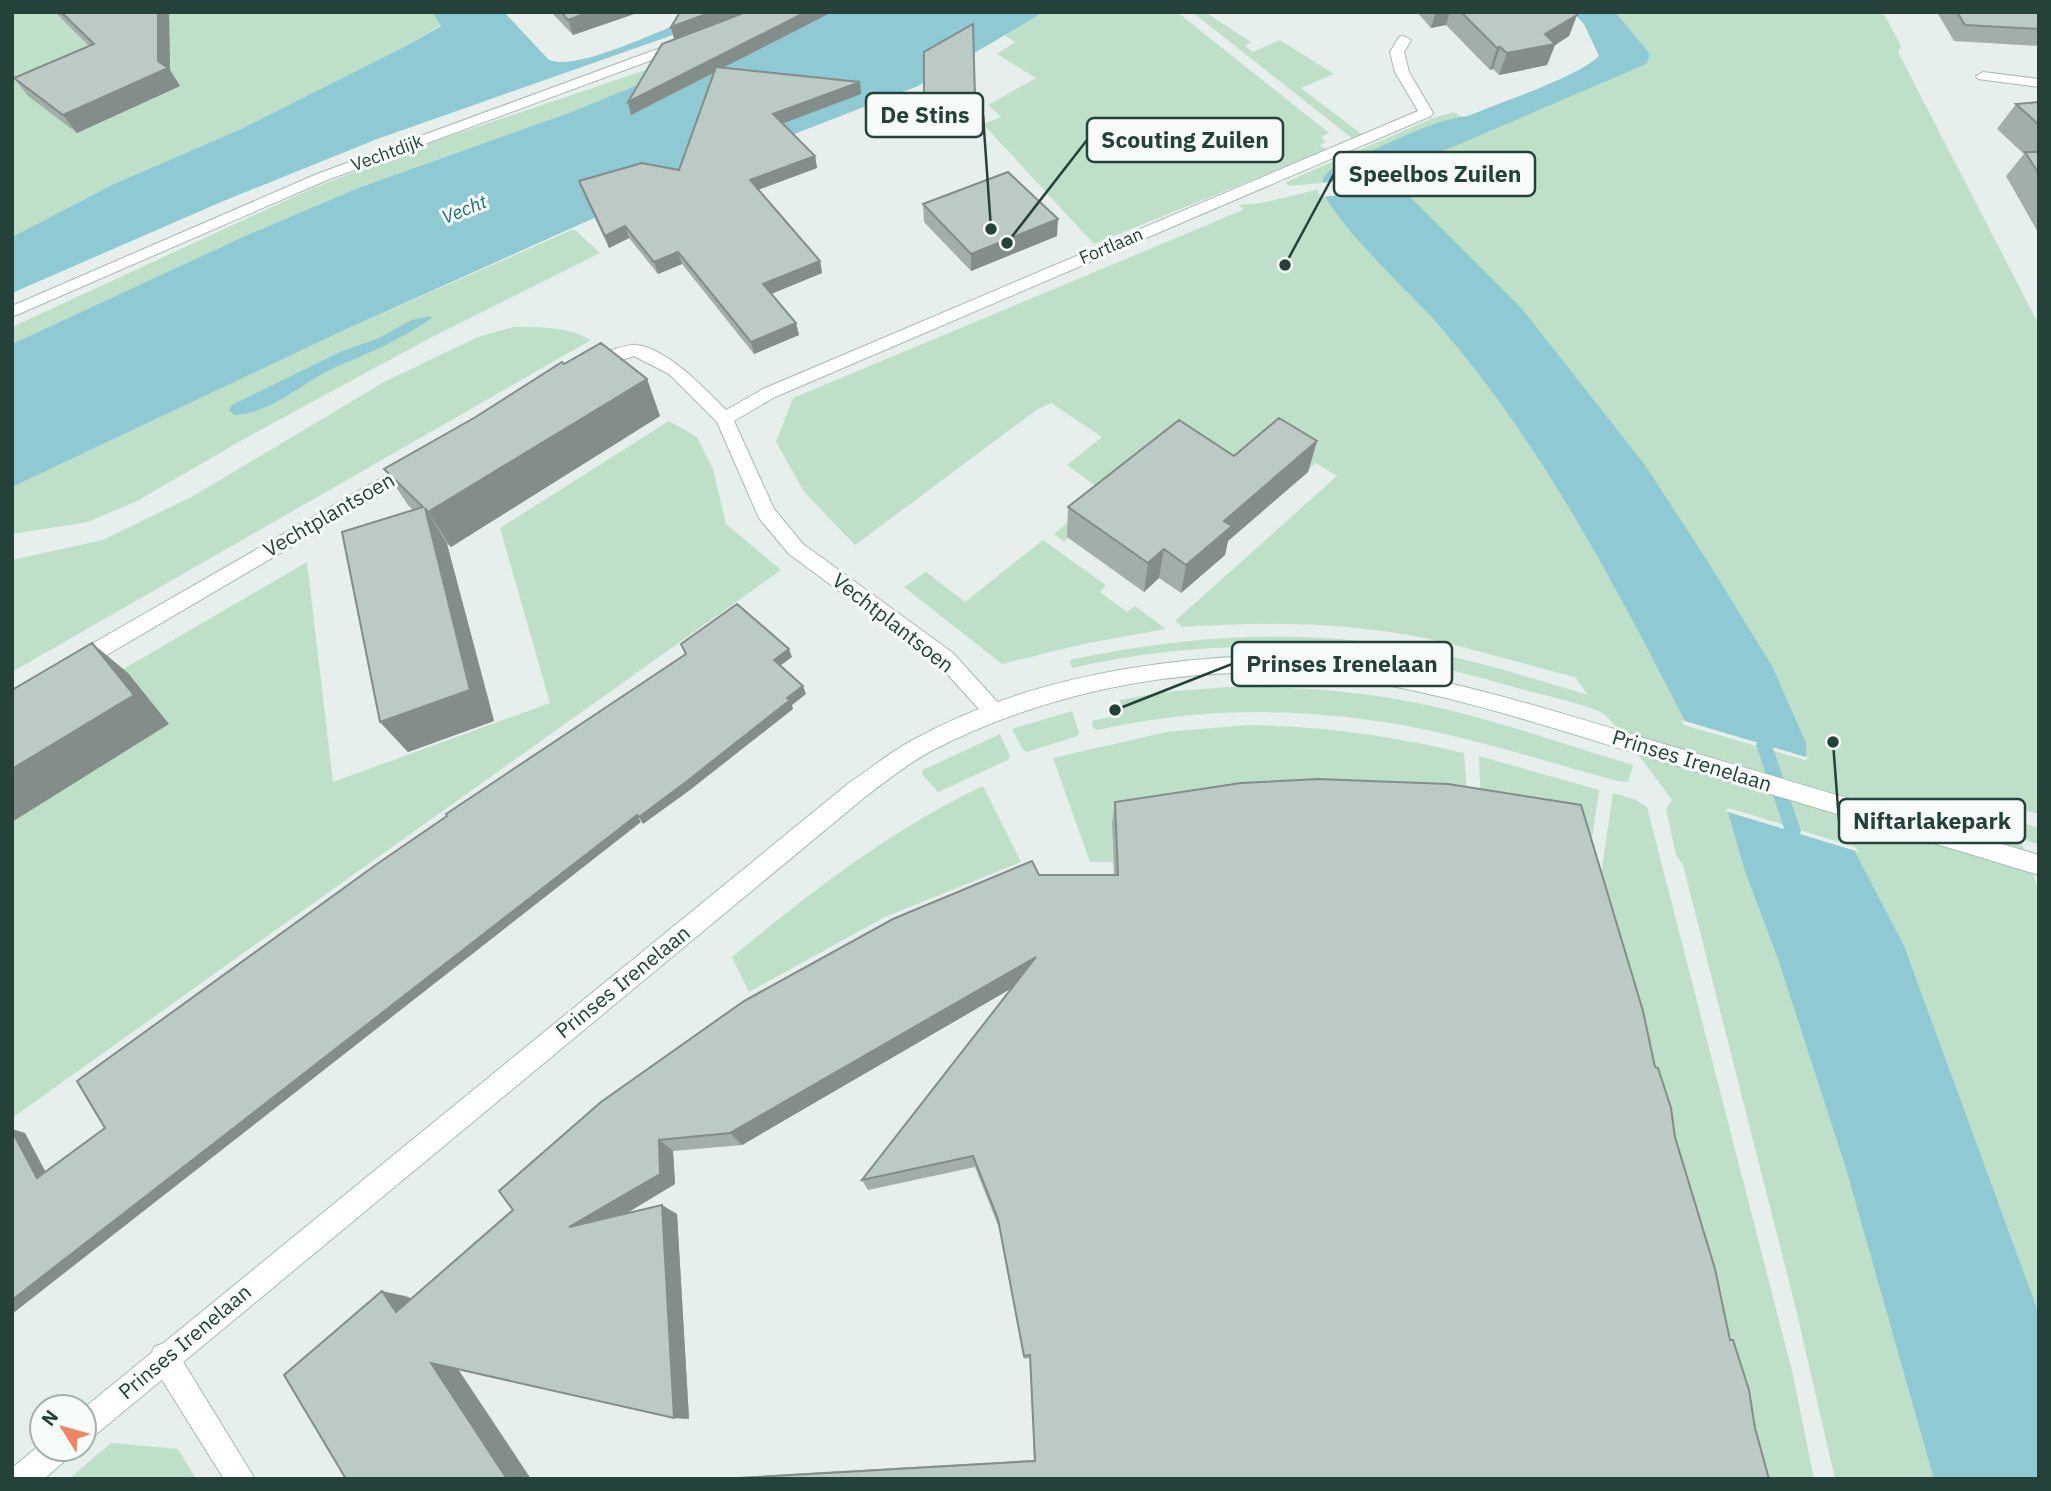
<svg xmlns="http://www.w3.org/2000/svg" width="2051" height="1491" font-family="'IBM Plex Sans',sans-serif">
<rect width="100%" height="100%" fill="#e6efeb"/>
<path fill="#bfe0c8" d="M12,12H432L441,25L406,46L241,129L114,184L12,237Z
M1044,12H1177L1329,133L1321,137L1326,142L1320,145L1326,150L1094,244L983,124L1001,117L988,105L1036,78L997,54L1015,42L1004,35Z
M1192,12H1205L1251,42L1245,46L1253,52L1280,40L1334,74L1301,88L1363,135L1353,139Z
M1615,12H1883L1901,46L1898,52L2039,325V814L2009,807L2013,820L2039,828V844L2020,839L2039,891V1479H1835L1796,1309L1683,865L1676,855L1666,809L1672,800C1660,784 1614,720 1602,713C1585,704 1542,695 1521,689C1370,643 1226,633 1072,668L1070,660C1181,636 1291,628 1403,647C1466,657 1527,677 1588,695L1575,677C1527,665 1478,650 1429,639C1349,622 1265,621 1183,627L1175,621L1337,476L1316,463L1307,471L1067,537L1068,538L1064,542L1054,534L1104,492L1067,465L1102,437L1051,403L1038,409L855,545L805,493L776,442L793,398L1243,210L1239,205L1262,203L1392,172L1650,55Z
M745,43L574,111L358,188L245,236L12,344V327L313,188L438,140L717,46Z
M1454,112L1462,117L1404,137L1335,166L1327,173L1322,183L1288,186L1286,182L1433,118Z
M574,229L600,253L430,338L244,439L139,500L88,522L12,534V487L340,332Z
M513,327C541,327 566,326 591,340L12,672V560L103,540L193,496L386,381L478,337Z
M669,421L697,437L713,469L726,524L781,570L12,1118V734L307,562L333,782L550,703L500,528Z
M1043,540L1106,585L1100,592L1127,612L1135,606L1166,629L1083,644L1002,664L904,587L926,572L965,602Z
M1228,687C1303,686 1376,692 1449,710C1511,725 1572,747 1633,765L1628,782L1618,781C1543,761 1468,736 1390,723C1293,707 1194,708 1098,730L1093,728L1092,721L1123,714L1120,700L1165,692Z
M1072,711L1079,733L1077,736L1027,752L1023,750L1012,729Z
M1247,725C1322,726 1392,736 1464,753L1468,809L1191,808L1112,823L1113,862H1090L1053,758L1166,732Z
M1000,734L1010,756L1008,760L938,792L922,774L923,770Z
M1479,756L1599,790L1584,892L1481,811Z
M983,786L1021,862L885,917L749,992L732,957C811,892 890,830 983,786Z
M1613,793L1636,800L1647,807L1793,1375L1814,1479H1758L1598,895Z
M111,1443L178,1449L196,1479H69Z"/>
<path fill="#8ec9d4" d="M432,12H504L548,59C570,73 649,35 676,25L684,31L377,139L221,202L12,293V237L114,184L241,129L406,46L441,26Z
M817,12H1044L918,86L743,154L594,218L340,332L12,487V344L245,236L358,188L574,111Z
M1573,12H1615L1646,49L1650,55L1646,64L1392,173L1403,190L1522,309L1645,465L1708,562L1772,666L1806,743V757L1685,721C1612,579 1536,433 1428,313C1408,292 1319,207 1322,184C1323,176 1328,171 1334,167C1344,161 1357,157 1368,152C1399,139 1434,120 1468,116C1501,102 1576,78 1599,56L1584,24Z
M430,316L432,318C402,339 369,353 336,367C302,382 273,413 234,415L229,410L232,405L340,352L379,338L412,320Z
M1728,812L1854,850L1904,946L2039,1314V1479H1934L1845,1165L1778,959L1744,868Z"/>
<path fill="#e6efeb" d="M1398,176L1407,189L1321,197L1318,193L1319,183Z
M1681,720L1809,758L1805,760L1684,725Z
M1729,808L1855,847L1859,852L1725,811Z"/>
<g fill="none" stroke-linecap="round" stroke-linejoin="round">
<path fill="#8ec9d4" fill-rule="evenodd" d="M1764,738L1770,740L1772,745L1801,831L1799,836L1793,838L1787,836L1785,831L1756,745L1758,740Z"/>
<g stroke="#a8b8b2" stroke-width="2">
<path id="street" d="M1404,36L1411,40L1404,52L1409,72L1433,113L1431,116L775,397L734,421L774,509L803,544L953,653L1001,706L1004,712L1001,718L994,721L987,718L939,665L789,554L759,518L717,422L669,374L634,356L590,370L582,364L584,360C597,356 626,343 637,345C669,350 704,388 726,410L763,389L1418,111L1395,72L1390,52L1399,37Z
M682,40L689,44L687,47L327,180L12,317V306L317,174Z
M1983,72L2039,79V87L1978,79L1976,76Z
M414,459L420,461L423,466L420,471L83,669L76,671L69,669L66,663L69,657Z
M164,1343L174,1347L255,1479H224L154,1367L150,1357L154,1347Z"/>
</g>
<g stroke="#a4bbb3" stroke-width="2">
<path id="secondary" d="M1253,656C1390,659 1517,700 1647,739C1777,777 1908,816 2039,855V875C1911,836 1783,798 1654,759C1555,729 1454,694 1350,679C1210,659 1057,686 931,751C907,764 886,781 865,797L94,1436L84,1440V1408L849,783C870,769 889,753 911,741C1015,683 1136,661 1253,656Z
M42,1443V1449H71L67,1459L44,1479H12V1468Z"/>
</g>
<use href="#street" fill="#fff" fill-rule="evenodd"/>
<use href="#secondary" fill="#fff" fill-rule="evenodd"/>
</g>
<path fill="#a1aea9" d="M55,12H169L170,70L180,86L77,133L28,96L14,78L89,46Z
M551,12H640L573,35Z
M680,12H832L723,68L860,82L861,94L783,123L815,156L817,168L758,190L820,261L822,273L771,294L796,323L799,335L754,354L682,264L658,274L629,238L609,248L583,193L579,181L679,170L714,73L631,115L674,39Z
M1417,12H1575L1577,15L1569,36L1555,45L1547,65L1499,75L1493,69L1490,70L1446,25L1431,28Z
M1937,12H2039V46L1954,41Z
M924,94L976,108L948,122L924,103Z
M2039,102V234L2006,176L2024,154L1997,129L2016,104Z
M923,204L1057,236L971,271L924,222Z
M564,364L647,379L660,416L451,547L447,544L494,721L408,752L380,722L413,510L408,505L384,469L474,418Z
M1317,441L1308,472L1228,541L1225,555L1181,593L1159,578L1144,592L1067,537L1068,507L1234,456Z
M1115,802L1655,1067L1769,1479H701L1034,1460L1030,1358L1024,1359L999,1228L975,1167L868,1190L862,1180L1012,988L742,1145L673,1151L675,1184L624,1215L677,1214L689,1419L674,1418L459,1369L346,1479L409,1297L411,1300L1039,875H1114L1112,823Z"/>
<path fill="#838d89" d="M158,12H169L170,70L180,86L77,133L63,115L158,61Z
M590,12H640L573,35L568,20Z
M712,12H748L674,39L671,27Z
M806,12H832L631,115L628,102Z
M1436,12H1450L1446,25L1431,28Z
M1577,15L1569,36L1555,45L1547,65L1499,75L1507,53L1545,34Z
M973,24L976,108L948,122V113Z
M1500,47L1493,69L1490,70L1497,48Z
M860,82L861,94L776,126L773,114Z
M815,156L817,168L752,192L750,180Z
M1058,219L1057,236L971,271V254Z
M625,226L629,238L609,248L605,236Z
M678,252L682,264L658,274L654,262Z
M820,261L822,273L766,296L763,284Z
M796,323L799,335L754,354L751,342Z
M647,379L660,416L451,547L428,512Z
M1317,441L1308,472L1228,541L1225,555L1181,593L1186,565L1224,521Z
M425,508L447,544L494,721L408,752L380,722Z
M1164,549L1159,578L1144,592L1148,563Z
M92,643L128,673L169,724L12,822V769Z
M789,649L792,657L777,668L774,660Z
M803,686L806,694L792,705L793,709L690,790L643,824L639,817Z
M637,815L641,822L12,1314V1300Z
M1036,957V974L742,1145L730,1133Z
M12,1129L25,1133L51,1182L37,1178L12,1131Z
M659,1140L673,1151L675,1184L588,1236L569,1227Z
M662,1205L677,1214L689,1419L674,1418Z
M382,1291L409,1297L423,1317L396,1312Z
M431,1363L456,1366L531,1479H507Z"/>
<path fill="#bbcac4" stroke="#838d89" stroke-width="2" d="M61,12H158V61L168,68L63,115L14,78L94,44Z
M561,12H590L568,20Z
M680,12H712L671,27Z
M746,12H806L628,102L662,44Z
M1461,12H1575L1577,15L1545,34L1555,44L1507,53L1500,47L1497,48Z
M1957,12H2039V29L1965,25Z
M973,24L975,99L948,113L924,94V52Z
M716,67L860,82L773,114L815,156L750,180L820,261L763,284L796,323L751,342L678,252L654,262L625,226L605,236L579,181L642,163L679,170Z
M2039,102V125L2016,104Z
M2025,152H2039V174Z
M1008,172L1058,219L971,254L923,204Z
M601,343L647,379L428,512L425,508L470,690L380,722L342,532L423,507L384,469L474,418L562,362L564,364Z
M1279,418L1317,441L1224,521L1232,526L1186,565L1164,549L1148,563L1068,507L1179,420L1234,456Z
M737,604L789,649L774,660L803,686L787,698L790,700L686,782L639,817L637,815L12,1300V1131L37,1178L105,1128L77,1081L377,864L447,816L446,814L686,654L681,644Z
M92,643L134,695L12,769V690Z
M1318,779L1448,784L1581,805L1643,1011L1655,1067L1658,1068L1671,1108L1675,1137L1715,1269L1730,1340H1733L1749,1390L1755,1428L1769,1479H724L1035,1461L1030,1355L1024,1356L998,1219L973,1156L862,1180L1036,957L730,1133L659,1140L660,1174L569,1227L662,1205L674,1418L431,1363L507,1479H346L284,1375L382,1291L396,1312L513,1210L499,1191L601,1102L744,1001L893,919L1032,861L1039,875H1118L1115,802L1241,783Z"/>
<g text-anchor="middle" stroke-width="6" stroke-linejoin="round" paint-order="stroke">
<g font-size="18" fill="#24423a" stroke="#f7fbf9">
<text transform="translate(387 153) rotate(-20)" y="6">Vechtdijk</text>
<text transform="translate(1111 246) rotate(-23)" y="6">Fortlaan</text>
</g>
<g font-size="19" font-style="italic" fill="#1c6f80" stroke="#f7fbf9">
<text transform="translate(464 209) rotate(-22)" y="7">Vecht</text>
</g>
<g font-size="21" fill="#24423a" stroke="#f7fbf9">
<text transform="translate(329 515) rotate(-30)" y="7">Vechtplantsoen</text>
<text transform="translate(893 623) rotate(38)" y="7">Vechtplantsoen</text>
<text transform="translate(1692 761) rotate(17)" y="7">Prinses Irenelaan</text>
<text transform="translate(623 982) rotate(-39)" y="7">Prinses Irenelaan</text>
<text transform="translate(185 1342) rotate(-40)" y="7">Prinses Irenelaan</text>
</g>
</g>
<path fill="none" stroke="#24423a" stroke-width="2.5" d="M991 229L983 115M1007 243L1087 140M1285 265L1334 174M1115 710L1232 664M1833 742L1839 821"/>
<g fill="#24423a" stroke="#f7fbf9" stroke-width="2.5">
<circle cx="991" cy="229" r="7"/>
<circle cx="1007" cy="243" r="7"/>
<circle cx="1285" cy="265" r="7"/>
<circle cx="1115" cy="710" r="7"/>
<circle cx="1833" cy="742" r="7"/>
</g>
<g fill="#f7fbf9" stroke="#24423a" stroke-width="2.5">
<rect x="866" y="93" width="117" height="44" rx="7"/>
<rect x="1087" y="118" width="196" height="44" rx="7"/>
<rect x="1334" y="152" width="201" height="44" rx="7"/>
<rect x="1232" y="642" width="220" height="44" rx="7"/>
<rect x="1839" y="799" width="186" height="44" rx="7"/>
</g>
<g font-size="23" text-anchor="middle" font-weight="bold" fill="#24423a">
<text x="925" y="123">De Stins</text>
<text x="1185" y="148">Scouting Zuilen</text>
<text x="1435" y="182">Speelbos Zuilen</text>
<text x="1342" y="672">Prinses Irenelaan</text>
<text x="1932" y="829">Niftarlakepark</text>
</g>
<rect width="2051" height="1491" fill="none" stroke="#24423a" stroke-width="28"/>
<g transform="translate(63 1428) rotate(307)"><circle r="33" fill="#f7fbf9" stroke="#a3b1ad" stroke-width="2"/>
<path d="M0-5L12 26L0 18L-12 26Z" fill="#f4845f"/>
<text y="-10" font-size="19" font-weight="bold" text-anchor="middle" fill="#24423a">N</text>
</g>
</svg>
